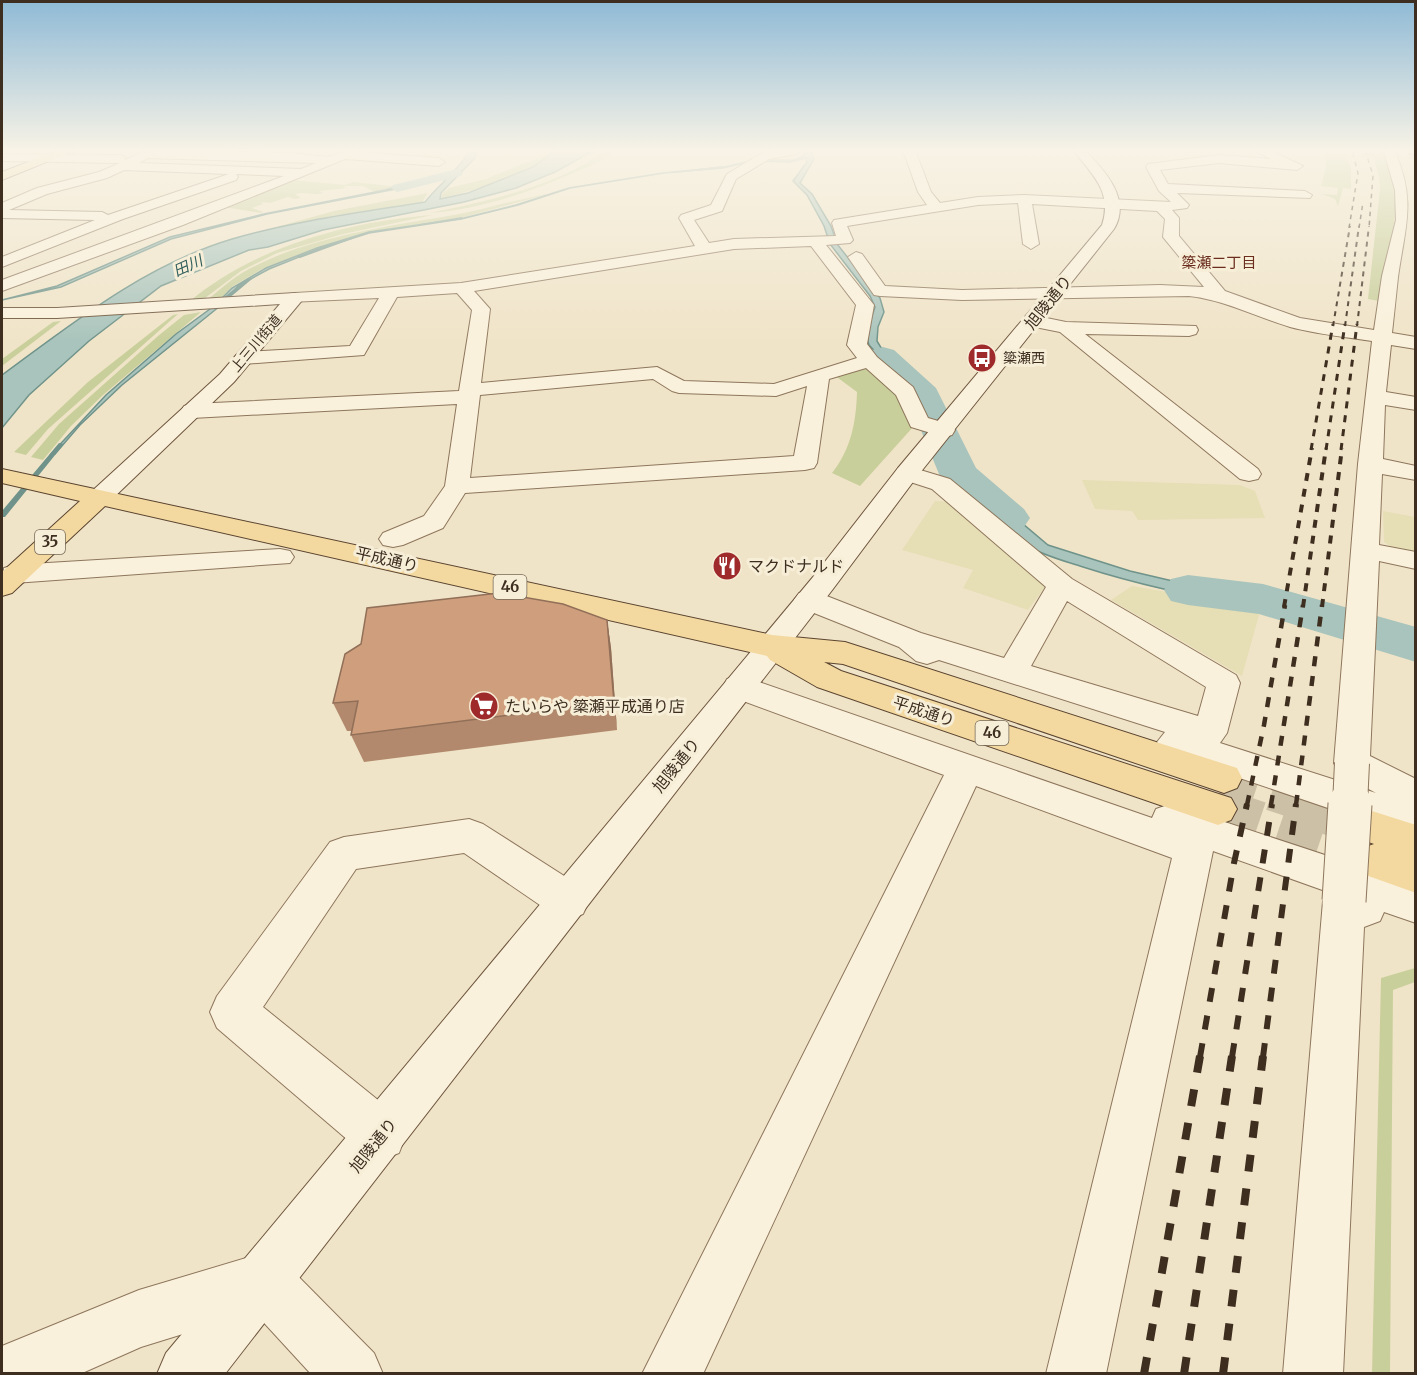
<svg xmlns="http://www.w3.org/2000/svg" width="1417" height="1375" font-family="Merriweather,'Noto Sans JP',serif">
<rect width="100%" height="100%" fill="#f0e4c8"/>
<path fill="#e6deb5" d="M1082,480L1240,485L1255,491L1265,518L1138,520L1132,511L1095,509Z
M935,501L955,502L1035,573L1045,587L1028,610L963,588L973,570L902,550Z
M1383,511L1415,517V556L1399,552L1384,542Z
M1132,586L1261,608L1242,676L1111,600Z"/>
<path fill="#c9cf9b" d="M605,150H613C605,161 590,166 578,171C530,192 483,209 430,213C484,202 562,185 605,150Z
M1335,150H1345L1351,168V189L1343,188L1338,206L1335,199L1322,194L1337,195L1338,188L1321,186L1326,166L1324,151Z
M1372,152L1386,153L1397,190L1393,239L1379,301L1368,299L1380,189L1379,177Z
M549,153C536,173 466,193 441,198L443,193L449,188L486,179Z
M292,180L345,185L353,182L399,187L375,192L363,186H343L346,188L319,191L323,193C312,196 308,191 295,194L301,198L294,199L288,197L270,203L261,202L263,204L252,208L263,212L261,213L224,207Z
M428,193L422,202L237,238L334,211Z
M548,194L457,219L369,232L316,248L264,268L233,286L219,300H207C222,288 237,274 255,266C316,235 392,226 459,214C489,208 518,199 548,194Z
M433,215L343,234L277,253L241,271L201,301L189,302C253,247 350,221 433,215Z
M201,312L103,395L71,426L43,460L31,457L59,424L158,336L184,315Z
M178,314L48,429L26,455L14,452L88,382L173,315Z
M61,321L2,366V359L53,322Z
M870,367L898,393L914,426L860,486L832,473C851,449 856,423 857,392L834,375Z
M1415,968V982L1393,990L1390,1373H1372L1381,978Z"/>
<path fill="#a9c4bc" stroke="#6f938a" stroke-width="1.5" d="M470,150H479L474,159L441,193L440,199L468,193L533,167L555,150H595L555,172L516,188L464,202L323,230L268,247L249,250L161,286L89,341L29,395L2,428V375C74,322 145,265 232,239C293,221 363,212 425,202C439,184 459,170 470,150Z
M802,150H811L814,159L800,183L812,194L831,226L837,244L880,298L884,312L878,327L877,341L883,351L913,378L935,406L928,415L918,396L869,345L866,334L875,307L870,296L830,244L824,226L807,195L793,181L807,162L806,158L790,162L753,161L723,168L664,173L570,188L518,205L461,219L369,233L319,249L269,269L238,286L220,306L122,385L80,425L55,454H51L106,395L176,334L214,306L232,288L266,268L317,248L369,232L460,219L516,205L569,188L663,173L724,167L754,160H794L805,155Z
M437,177L439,178L391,190L267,214L171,239L61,287L2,300L57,286L170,237L264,214L385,190Z
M962,459L972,481L1048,545L1130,571L1177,582L1263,596L1261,608C1200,598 1142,586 1083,567C1065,561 1044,556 1028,546C999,526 975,498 952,473Z"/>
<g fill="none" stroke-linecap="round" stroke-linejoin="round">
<path fill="#6f938a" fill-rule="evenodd" d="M723,166L724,168L674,173L672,172Z
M462,217L463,219L422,225L420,224Z
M349,238L352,239L300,258L296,257Z
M248,278L252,279L221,305H217V303Z
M59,443L64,444L5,517H2V511Z"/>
<path fill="#a9c4bc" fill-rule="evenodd" d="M457,169L463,173L461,176L397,192L391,188L393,185Z"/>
<path fill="#a9c4bc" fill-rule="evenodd" d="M883,347L894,350L936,388L976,468L1024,509L1030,518L1024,527L1009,531L994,527L945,483L939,474L908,399L867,357L872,350Z
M1188,575L1263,584L1416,627V662L1259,614L1188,605L1171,601L1164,590L1171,579Z"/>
<path stroke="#ccc0a6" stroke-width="13" stroke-dasharray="13 7" stroke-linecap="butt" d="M1362,150L1374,151"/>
<path stroke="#ccc0a6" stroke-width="13" stroke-dasharray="13 7" stroke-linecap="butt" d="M1388,150L1416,153"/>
<path stroke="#ccc0a6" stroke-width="34" stroke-dasharray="34 16" stroke-linecap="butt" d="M1224,778L1306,805"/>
<path stroke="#ccc0a6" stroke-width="43" stroke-dasharray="43 21" stroke-linecap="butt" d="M1301,804L1370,827
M1218,809L1369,860"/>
<g stroke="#8d765c" stroke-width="2">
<path id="street" d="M147,150L291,153L329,157L343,151L439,158L445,162L439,166L345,159L183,225L2,291V280L284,176L236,174L238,177L236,180L123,219L2,267V257L95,220L2,218V203L37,188L99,172L120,163L2,161V154L120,155L124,156L125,160ZM148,158L316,163L301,169L139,163ZM124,170L229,174L108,215L102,212L9,210L47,194L107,178Z
M782,150L802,151L796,154L769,159L736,179L722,211L694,220L709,243L734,239L836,236L832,223L834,220L927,205L918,192L903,150H915L931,192L940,203L978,197L1024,195L1171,202L1159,191L1146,167L1148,164L1219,155L1271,159L1253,150H1269L1303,166L1297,170L1219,163L1160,170L1168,184L1305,191L1312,195L1310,198L1177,193L1189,205L1187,208L1172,210L1179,218V236L1225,291L1300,318L1374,330L1382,276L1396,220L1395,190L1384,152L1394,150C1417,200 1405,227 1398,277C1396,296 1394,315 1392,333L1416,337V349L1391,345L1386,392L1416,397V410L1385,405L1383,459L1416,466V480L1382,474L1379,545L1416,552V569L1379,561L1370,756L1416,779V838L1163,752L1157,742L1165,732L939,660L927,664L916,661L899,647L799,607L794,600L799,593L809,591L819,593L921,633L1004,658L1046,587L932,489L898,478L895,473L898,468L907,466L950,479L1072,579L1236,675L1240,683L1227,733L1220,743L1376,793L1339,773L1334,763L1358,464L1372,341C1345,337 1317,334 1290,327C1256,317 1225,300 1189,296L962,300L880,296L874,295L848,257L856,252L862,254L885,286L962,290L1160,285L1204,287L1163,237L1165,219L1157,211L1032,204L1039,244L1031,249L1023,244L1018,203L978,205L847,226L853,240L850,243L826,245L874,305L867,344L877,357L913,387L928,418L952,425L955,430L952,435L944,437L911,427L896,395L866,368L829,379L817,463L814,468L805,470L465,493L443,528L403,545L393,547L383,545L379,539L383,533L424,516L445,486L457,404L192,418L184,416L181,411L184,406L192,404L459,391L472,310L457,293L397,297L364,355L244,364L237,362L234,358L237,354L244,352L350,346L379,298L289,302L286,298L289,294L295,293L461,283L695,246L679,218L681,215L711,205L727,174L762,153ZM811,246L856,305L847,345L857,358L774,384L684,381L657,367L481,383L490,309L474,291L734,249ZM653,379L672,391L679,393L776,396L807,386L794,456L470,478L480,395ZM1067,601L1206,687L1198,716L1031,666Z
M1032,315L1066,322L1196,326L1198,330L1196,334L1189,336L1085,334L1258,469L1261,474L1258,479L1249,481L1240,479L1060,332L1025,325L1023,321L1025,317Z
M280,549L290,551L294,557L290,563L14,583L4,580L2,577L4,568L14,565Z
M739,675L1152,818L1156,809L1170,804L1416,885V923L1384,912L1380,921L1364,927L1343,1374H1283L1323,901L1328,892L1213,851L1106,1374H1046L1172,858L976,786L703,1374H642L944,775L727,695L723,687L727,679Z
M469,819L483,824L583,888L589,901L583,914L568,920L553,914L464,853L356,869L263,1007L399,1117L406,1135L399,1153L381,1160L363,1153L217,1028L210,1012L217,996L330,842L344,837Z
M263,1253L283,1261L374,1353L383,1374H311L254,1312L141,1347L80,1374H2V1346L139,1290Z"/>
</g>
<g stroke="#6f573f" stroke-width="2">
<path id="secondary" d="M1073,150H1085C1104,170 1132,199 1114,229L916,478L833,589L225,1374H157L166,1353L813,577L898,468L1102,225C1113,192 1092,174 1073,150Z
M295,293L301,294L304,298L234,382L109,502L100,505L91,502L87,497L91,492L220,374L280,304L57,318H2V308H57Z"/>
</g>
<g stroke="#5b4430" stroke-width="2">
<path id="primary" d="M60,150H76L2,180V172Z
M2,469L772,635L845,642L1237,768L1242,778L1237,788L1224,793L843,664L824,662L841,671L1231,798L1237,809L1231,820L1218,825L817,687L770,660L767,656L105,506L12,593L2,596V572L80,501L2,483Z
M1372,811L1416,825V893L1360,873L1354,861L1360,849L1374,844L1358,838L1353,827L1358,816Z"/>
</g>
<use href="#street" fill="#faf1dc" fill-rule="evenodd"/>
<use href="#secondary" fill="#faf1dc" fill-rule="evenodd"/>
<use href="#primary" fill="#f3d9a0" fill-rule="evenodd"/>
<path stroke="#3d2e20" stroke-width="1.5" stroke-dasharray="4.5 4.5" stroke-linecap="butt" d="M1365,150L1373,175L1369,228
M1400,150L1416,156
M1349,228L1358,173L1352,150
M1359,228L1363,202"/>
<path stroke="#3d2e20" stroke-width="2" stroke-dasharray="5 5" stroke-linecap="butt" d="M1333,326L1350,226
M1345,326L1359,226
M1357,326L1369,226"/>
<path stroke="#3d2e20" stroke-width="3" stroke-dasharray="7 7" stroke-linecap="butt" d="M1311,450L1333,324
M1326,450L1345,324
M1341,450L1357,324"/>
<path stroke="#3d2e20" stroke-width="4" stroke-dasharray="8 8" stroke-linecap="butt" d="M1284,607L1312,448
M1303,607L1326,448
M1322,607L1342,448"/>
<path stroke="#3d2e20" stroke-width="4.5" stroke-dasharray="10 10" stroke-linecap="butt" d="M1247,805L1264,725L1285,605
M1271,805L1303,605
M1296,805L1322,605"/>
<path stroke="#3d2e20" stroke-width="6" stroke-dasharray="14 14" stroke-linecap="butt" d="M1200,1057L1234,863L1247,804
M1232,1057L1272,804
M1263,1057L1296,804"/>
<path stroke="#3d2e20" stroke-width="8" stroke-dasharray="17 17" stroke-linecap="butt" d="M1144,1374L1200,1056
M1184,1374L1232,1056
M1223,1374L1263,1056"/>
<g stroke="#8d765c" stroke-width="36" stroke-linecap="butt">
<path id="street-bridge-far1" d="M1350,805L1352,763"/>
</g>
<g stroke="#8d765c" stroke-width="45" stroke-linecap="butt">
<path id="street-bridge" d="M1344,901L1350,804"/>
</g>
<use href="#street-bridge-far1" stroke="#faf1dc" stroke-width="34"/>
<use href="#street-bridge" stroke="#faf1dc" stroke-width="43"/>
</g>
<path fill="#b2896c" d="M607,620L611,648L617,730L364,762L351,735V731H347L333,703L361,644Z"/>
<path fill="#916f58" d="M607,620L611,648L617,730L614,702Z"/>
<path fill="#cf9f7d" stroke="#916f58" stroke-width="1.5" d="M499,593L563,604L607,620L614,702L351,735L358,701L333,703L345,654L361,644L367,608Z"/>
<linearGradient id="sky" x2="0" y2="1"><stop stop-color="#8fbad6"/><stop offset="0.44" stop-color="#f8f3e6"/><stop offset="1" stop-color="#f8f3e6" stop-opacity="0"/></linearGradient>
<rect width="1417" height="342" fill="url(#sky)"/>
<defs>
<g id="bus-disc" transform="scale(1.5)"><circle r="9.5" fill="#9e2a2b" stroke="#f7eed8"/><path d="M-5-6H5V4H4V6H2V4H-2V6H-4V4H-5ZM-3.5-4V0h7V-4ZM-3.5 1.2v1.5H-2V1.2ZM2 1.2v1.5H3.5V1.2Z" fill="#fff"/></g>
<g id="restaurant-disc" transform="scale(1.5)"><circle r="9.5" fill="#9e2a2b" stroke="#f7eed8"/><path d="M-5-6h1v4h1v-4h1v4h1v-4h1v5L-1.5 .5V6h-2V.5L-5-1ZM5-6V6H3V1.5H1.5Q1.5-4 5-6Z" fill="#fff"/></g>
<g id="supermarket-disc" transform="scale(1.5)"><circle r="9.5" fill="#9e2a2b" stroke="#f7eed8"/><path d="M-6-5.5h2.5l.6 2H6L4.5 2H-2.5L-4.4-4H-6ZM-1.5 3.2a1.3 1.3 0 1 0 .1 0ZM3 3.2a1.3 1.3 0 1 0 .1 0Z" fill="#fff"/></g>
</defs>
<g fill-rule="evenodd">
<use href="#bus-disc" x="982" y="358"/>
<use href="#restaurant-disc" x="727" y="566"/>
<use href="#supermarket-disc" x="484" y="706"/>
</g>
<g text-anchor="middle" stroke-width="6" stroke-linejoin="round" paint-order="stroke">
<g font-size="14" fill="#3d2e20" stroke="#f7eed8">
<text transform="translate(256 343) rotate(-50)" y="5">上三川街道</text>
</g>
<g font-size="14" fill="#3d2e20" stroke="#f7eed8" text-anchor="start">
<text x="1003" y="363">簗瀬西</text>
</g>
<g font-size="15" fill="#6b2e1e" stroke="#f7eed8">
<text x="1219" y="268">簗瀬二丁目</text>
</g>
<g font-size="15" font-style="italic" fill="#2f5d5a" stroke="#f7eed8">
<text transform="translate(188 266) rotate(-24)" y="5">田川</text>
</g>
<g fill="#f7eed8" stroke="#756857" stroke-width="1.5">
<rect x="35" y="530" width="30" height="24" rx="4.5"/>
<rect x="493.5" y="575" width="33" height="24" rx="4.5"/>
<rect x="975.5" y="721" width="33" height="24" rx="4.5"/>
</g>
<g font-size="15" font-weight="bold" fill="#3d2e20">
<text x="50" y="547">35</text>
<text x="510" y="592">46</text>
<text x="992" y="738">46</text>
</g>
<g font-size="16" fill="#3d2e20" stroke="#f7eed8">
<text transform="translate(1048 302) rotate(-51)" y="6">旭陵通り</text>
<text transform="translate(387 559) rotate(13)" y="6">平成通り</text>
<text transform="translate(924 711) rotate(18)" y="6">平成通り</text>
<text transform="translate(676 765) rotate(-51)" y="6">旭陵通り</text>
<text transform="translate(373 1145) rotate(-51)" y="6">旭陵通り</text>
</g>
<g font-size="16" fill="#3d2e20" stroke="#f7eed8" text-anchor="start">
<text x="748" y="572">マクドナルド</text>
<text x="505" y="712">たいらや 簗瀬平成通り店</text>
</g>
</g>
<rect width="1417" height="1375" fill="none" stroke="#3d2e20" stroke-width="6"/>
</svg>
